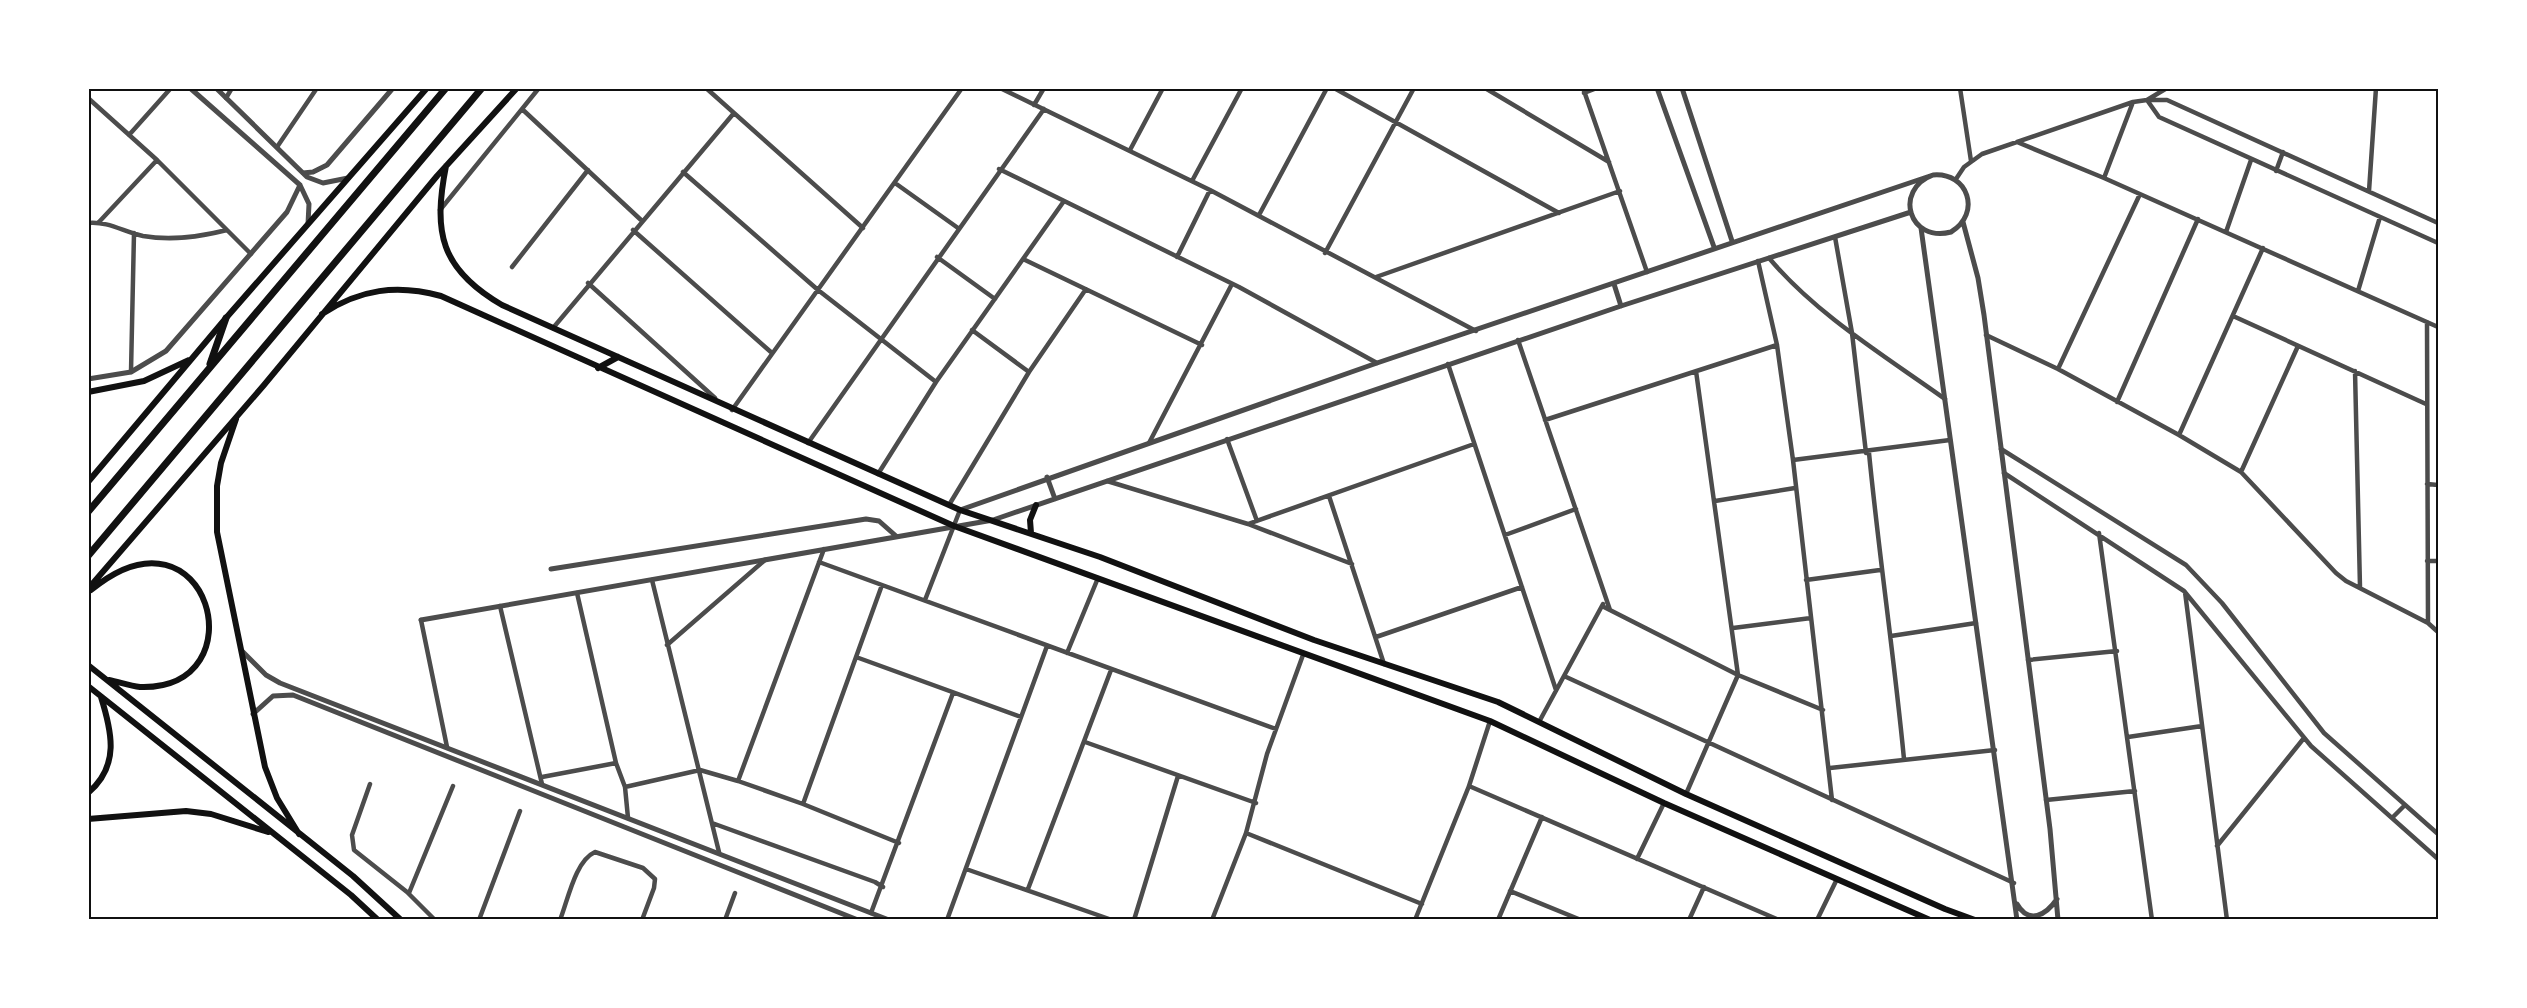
<svg xmlns="http://www.w3.org/2000/svg" width="2527" height="1008" font-family="'Space Grotesk',sans-serif">
<rect width="100%" height="100%" fill="#fff"/>
<g fill="none" stroke-linecap="round" stroke-linejoin="round">
<path stroke="#4c4c4c" stroke-width="4.5" d="M706,88L863,228
M1000,88L1210,190L1476,331
M1334,88L1559,213
M1485,88L1609,162
M1583,88L1647,272
M1960,88L1971,161
M1584,93L1597,88
M88,98L157,160L99,222
M226,98L232,88
M2147,100L2159,117L2438,243
M2147,100H2167L2438,223
M1034,105L1044,88
M522,109L641,220
M129,135L171,88
M2017,142L2104,178L2438,327
M277,147L317,88
M1130,150L1163,88
M157,160L251,254
M999,169L1239,287L1377,363
M2276,171L2283,152
M683,172L818,290L936,382
M2104,178L2133,102
M1956,179L1964,167L1982,154L2133,102L2147,100L2167,88
M1192,181L1242,88
M895,183L958,228
M2369,191L2376,88
M440,210L539,88
M1259,215L1327,88
M88,223C108,221 124,232 143,236C172,241 199,237 227,230
M633,230L772,353
M2226,232L2251,160
M1835,237L1852,333L1866,453
M1325,253L1414,88
M937,257L995,299
M1177,257L1210,190
M1769,258C1817,315 1885,356 1945,399
M1023,259L1202,345
M1758,261L1777,345L1793,460L1832,800
M512,267L588,170
M1376,277L1620,191
M588,283L715,398
M2358,291L2380,217
M2233,316L2426,404
M2427,322L2428,623
M553,328L734,113
M972,330L1029,372
M1986,335L2058,369L2179,435L2241,472L2336,573L2346,581L2428,623L2438,632
M1518,340L1610,610
M1448,364L1556,690
M2058,369L2140,194
M2355,371L2360,587
M131,372L134,233
M2117,402L2198,219
M732,410L962,88
M1545,420L1777,345
M2179,435L2263,248
M1227,439L1257,521
M808,443L1044,109
M1149,443L1232,284
M2001,449L2186,565L2222,603L2324,733L2438,834
M1869,453C1879,555 1894,656 1904,759
M1793,460L1950,440
M2241,472L2298,346
M2004,473L2184,591L2311,746L2438,859
M878,474L936,382L1064,201
M1107,481L1248,524L1352,564
M2427,484L2438,485
M1329,496L1384,664
M1715,501L1795,488
M949,505L1029,372L1086,289
M1248,524L1474,444
M2099,533L2152,920
M1505,535L1576,509
M2427,561H2438
M819,562L1276,729
M652,580L719,852
M1806,580L1880,570
M2185,592L2227,920
M577,593L616,763L625,787L628,818
M925,600L960,510
M500,606L542,784
M1602,606L1738,675L1823,710
M421,620L447,747
M1733,628L1811,618
M1891,636L1976,623
M1376,637L1522,587
M667,645L765,560
M1067,653L1098,578
M856,657L1021,717
M2028,660L2117,651
M1564,676L2014,883
M1539,722L1603,604
M2128,737L2202,726
M1085,742L1256,803
M1830,768L1995,750
M542,777L616,763
M738,781L824,549
M370,784L352,835L354,850L407,892L435,920
M1469,786L1779,920
M625,787L700,770L738,781L803,804L899,843
M1686,794L1738,675L1696,371
M2046,800L2135,791
M803,804L882,585
M2392,818L2404,806
M712,823L875,882L883,887
M1246,833L1422,904
M2217,846L2304,738
M1637,859L1664,803
M966,869L1112,920
M1028,889L1111,670
M1510,891L1581,920
M409,893L453,786
M871,913L953,693
M479,920L520,811
M560,920C568,900 575,861 595,852L643,868L655,879L654,888L642,920
M725,920L735,893
M947,920L1047,646
M1134,920L1178,776
M1212,920L1246,833L1267,754L1303,655
M1415,920L1469,786L1490,721
M1498,920L1542,817
M1689,920L1704,887
M1817,920L1837,879"/>
<path stroke="#4c4c4c" stroke-width="5" d="M190,88L300,185L309,204L308,224
M216,88L307,177L323,183L348,178
M1657,88L1714,247
M1682,88L1732,241
M303,173L313,172L327,165L393,88
M1963,222L1978,278L1984,315L2050,829L2058,920
M1921,228L2017,920
M1614,284L1621,306
M88,379L131,372L166,351L287,212L300,185
M1047,477L1055,499
M960,510L1377,363L1933,175C1968,172 1982,213 1951,232C1909,243 1893,190 1933,175
M551,569L866,519L879,521L896,536
M421,620L993,520L1621,306L1911,212
M242,651L266,675L280,683L889,920
M253,714L273,696L293,695L858,920
M2017,904C2029,925 2046,915 2057,899"/>
<path stroke="#111" stroke-width="6" d="M446,166C433,232 440,269 502,305L960,510L1100,557L1314,640L1498,702L1686,794L1945,909L1975,920
M322,314C360,289 397,284 441,296L954,526L1490,721L1664,803L1930,920
M598,368L618,357
M88,392L144,381L189,360
M236,419L221,463L217,486V532L265,767L277,798L299,834
M88,482L226,318L427,88
M1031,533L1030,520L1036,505
M88,589L264,385L437,176L517,88
M91,590C209,493 261,691 140,687C130,686 119,682 109,680
M88,665L353,876L401,920
M88,686L351,895L378,920
M88,793C120,766 112,732 101,697
M88,819L186,811L211,814L268,832"/>
<path stroke="#111" stroke-width="7" d="M210,364L226,318
M88,512L446,88
M88,556L482,88"/>
</g>
<rect width="2527" height="1008" fill="none" stroke="#ffffff" stroke-width="180"/>
<rect x="90" y="90" width="2347" height="828" fill="none" stroke="#111" stroke-width="2"/>
</svg>
